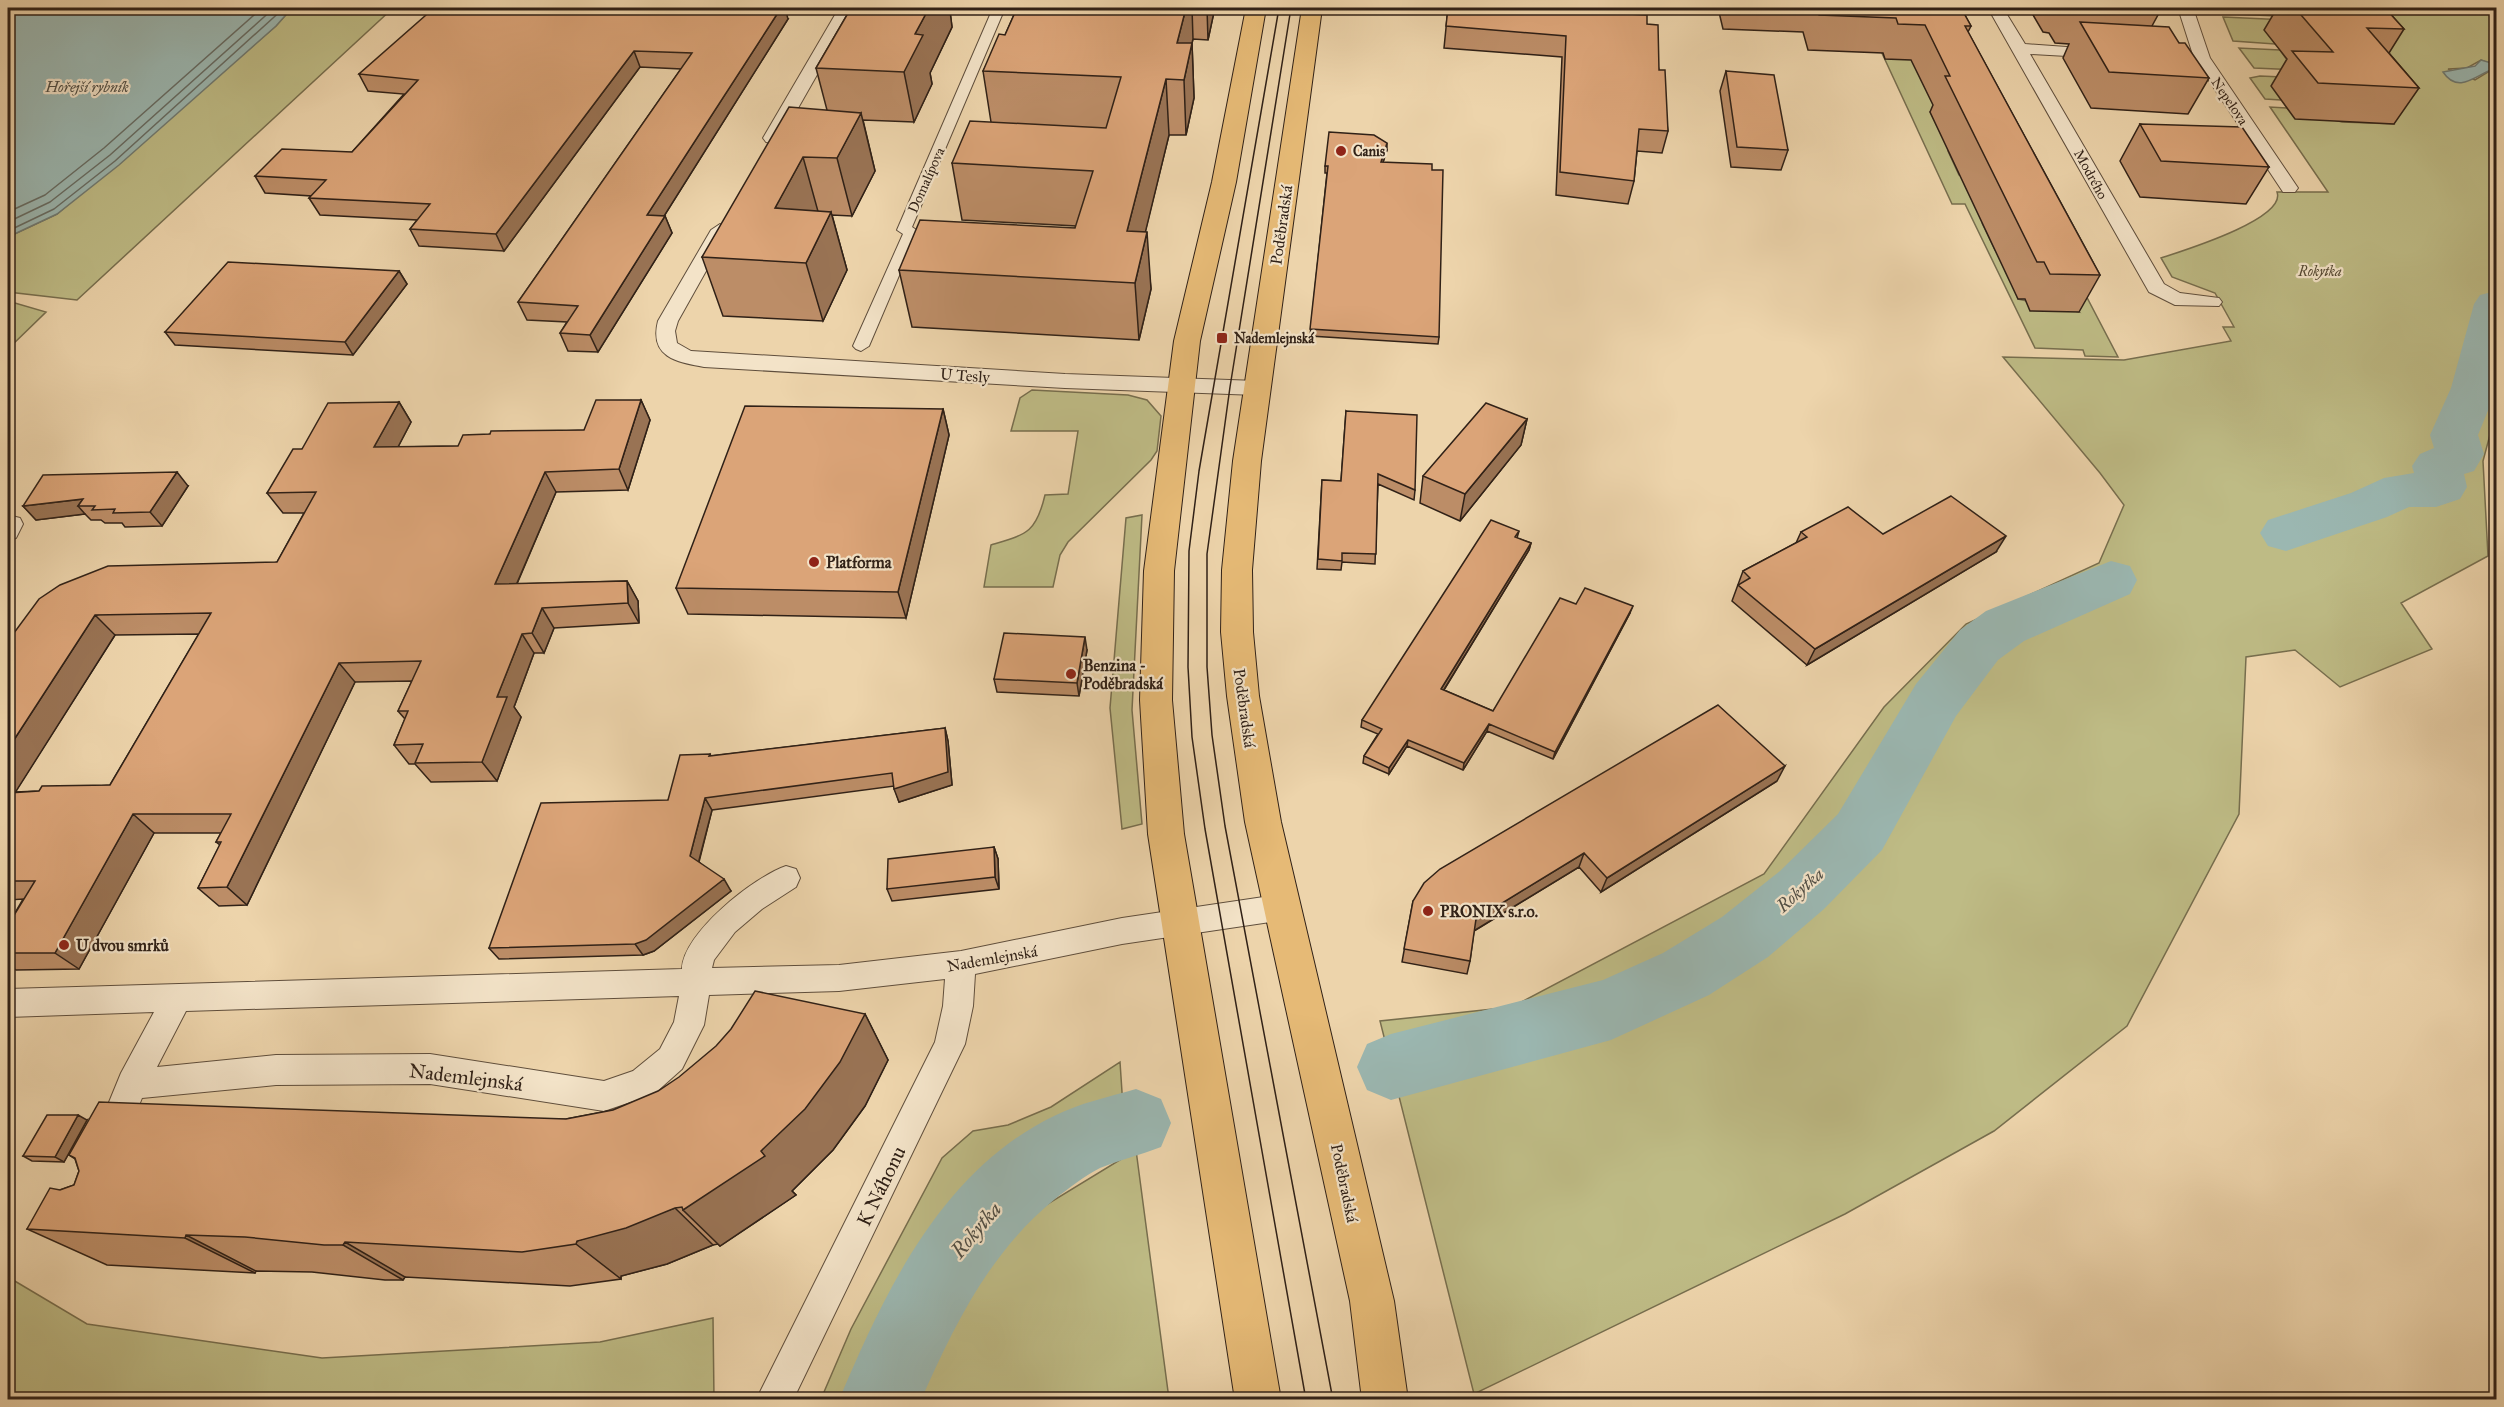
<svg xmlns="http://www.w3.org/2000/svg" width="2504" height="1407" font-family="'IM FELL Great Primer',serif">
<rect width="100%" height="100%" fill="#edd4ab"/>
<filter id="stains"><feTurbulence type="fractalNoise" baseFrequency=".00333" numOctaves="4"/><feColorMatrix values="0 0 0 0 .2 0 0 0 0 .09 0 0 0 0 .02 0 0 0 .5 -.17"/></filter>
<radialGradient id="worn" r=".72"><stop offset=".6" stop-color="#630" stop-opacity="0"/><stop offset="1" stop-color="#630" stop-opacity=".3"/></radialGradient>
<path fill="#bebb85" stroke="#776e4e" stroke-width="1.5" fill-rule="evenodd" d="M292,8H393L77,300L8,292V237L57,214L276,26Z
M1861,8H1936L2118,357L2085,356L2083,350L2035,348L1965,204H1952ZM1930,112H1936L1965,175H1959L1948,151L1946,135L1941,134ZM1982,223L2079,312L2018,299L2001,250H1995Z
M2218,8H2300L2343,19L2231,14L2220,13Z
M2365,8H2496V66L2481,60L2467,68L2448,69L2475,80L2496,67V412L2483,461L2488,556L2401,603L2432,649L2340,687L2295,650L2246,657L2239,814L2127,1026L1994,1131L1845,1214L1474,1394L1380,1021L1512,1007L1764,874L1884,707L1966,624L2099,563L2124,505L2100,473L2003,357L2124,360L2231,341L2223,327H2234L2215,293L2172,277L2161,258C2182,251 2287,219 2277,192H2328L2270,107L2287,108L2342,122L2394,124L2361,73L2254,68L2239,48L2280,50L2287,60Z
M2223,17L2312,21L2275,44L2233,41Z
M2260,76L2322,79L2281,100L2265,99L2250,78Z
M8,301L46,312L8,349Z
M1032,390L1128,395L1147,400L1161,416L1157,451L1151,460L1068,542L1060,555L1053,587H984L991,545C1027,534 1036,533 1045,495L1068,494L1078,431H1011L1020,398Z
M1142,515L1132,710L1142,824L1122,829L1110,708L1126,518Z
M1120,1062L1123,1107L1051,1133L980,1202L901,1304L857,1399H821L851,1329L942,1158L973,1131L1008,1125L1051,1107Z
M1136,1150L1169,1399H905L951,1306L1018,1222Z
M8,1277L87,1324L322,1358L600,1342L713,1318L714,1399H8Z"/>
<path fill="#9bb7b1" stroke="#707b73" stroke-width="1.5" d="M8,8H292L276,26L119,165L57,214L8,237Z
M2481,60L2495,64L2496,68C2478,73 2459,96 2443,72L2475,66Z"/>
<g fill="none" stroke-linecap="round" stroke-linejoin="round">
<path stroke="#666c64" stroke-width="1.5" d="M8,212L45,195L104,148L262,8
M8,222L50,202L110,155L274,8
M8,231L54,209L115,161L284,8"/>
<path fill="#9bb7b1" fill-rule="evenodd" d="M2496,291V391L2478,435L2484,454L2474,471L2464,474L2467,487L2460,499L2436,507H2409L2387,517L2286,551L2268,546L2260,533L2268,520L2351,493L2384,478L2414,473L2412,466L2420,454L2434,448L2430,435L2451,388L2474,304L2480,295Z
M2111,561L2130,566L2137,580L2130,594L2024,641L1998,660L1956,716L1882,850L1824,909L1768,957L1709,995L1611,1040L1391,1100L1367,1090L1357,1067L1367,1044L1391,1034L1603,980L1663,953L1722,917L1780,871L1838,814L1916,684L1960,630L1986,611Z
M1136,1089L1161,1099L1171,1123L1161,1147C1141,1155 1119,1160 1100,1168C1084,1176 1069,1188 1055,1199C989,1253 955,1324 921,1400H839C885,1291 942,1170 1054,1116C1080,1103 1108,1097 1136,1089Z"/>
<g stroke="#5f4e3c" stroke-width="2">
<path id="pedestrian" d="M993,8H1005L912,227L918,231L869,346L861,351L856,349L853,346L903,234L897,230Z"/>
</g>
<g stroke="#5f4e3c" stroke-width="2">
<path id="minor" d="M839,8H855L781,138L772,143L766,142L763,138Z
M1988,8H2003L2025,44L2108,50L2110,53L2108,56L2102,58L2030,54L2164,284L2180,293L2219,298L2222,302L2219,306L2175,305L2149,292Z
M2178,8H2193L2210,58L2298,188L2295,192H2283L2194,58Z
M720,224L729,230L678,321L675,331L677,343L691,351L1065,374L1257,381L1264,383L1267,388L1264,393L1257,395L1065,388L704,367C676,362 649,357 658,321L711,230Z
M12,516L20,518L23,524L16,538L8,540V517Z
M786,866L796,869L800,878L796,887L762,909L735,932L714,960L712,968L839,965L961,951L1122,918L1284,894L1294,898L1298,907L1294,916L1284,920L1122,944L975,974L973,1006L965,1044L793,1400H756L935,1042L943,1006L945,979L839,991L709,995L704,1025L682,1069L654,1094L604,1111L430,1084L276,1085L142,1098L123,1145L112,1150L101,1145L96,1134L121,1073L154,1012L8,1017V989L682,969C683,933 754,877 786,866ZM679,996L674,1022L660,1049L633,1071L604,1081L430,1054L276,1055L157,1067L186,1011Z"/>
</g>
<g stroke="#302117" stroke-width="2">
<path id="primary" d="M1246,8H1266L1236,182L1200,341L1174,571L1172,700L1184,834L1281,1400H1235L1148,834L1140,700L1144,571L1174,341L1212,182Z
M1302,8H1322L1261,461L1252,570L1253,632L1259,696L1281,822L1394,1301L1408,1400H1362L1350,1301L1245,822L1227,696L1221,632L1222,570L1233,461Z"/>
</g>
<use href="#pedestrian" fill="#f3e3c8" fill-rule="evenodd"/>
<use href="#minor" fill="#f3e3c8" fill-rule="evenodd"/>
<use href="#primary" fill="#e6ba76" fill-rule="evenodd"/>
<path stroke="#302117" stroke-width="1.5" d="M1279,8L1199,471L1189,551L1188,667L1192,737L1205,829L1306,1400
M1291,8L1230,387L1207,554V667L1212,735L1225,826L1333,1400"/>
</g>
<path fill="#bc8d67" stroke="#302117" stroke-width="1.5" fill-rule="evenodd" d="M851,8H952L950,11L952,27L930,73L932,84L914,122L863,120L875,171L852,216L832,215L847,270L823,321L723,316L702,257L827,110L816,68Z
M1017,8H1214V12L1208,40L1193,39L1192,43L1194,98L1186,135H1169L1145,232L1151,289L1139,340L912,327L899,270L1075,228L1076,226L962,220L952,163L991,122L983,71L1005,35Z
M1448,8L1628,14L1647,24L1659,70L1668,131L1662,153L1637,151L1634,181L1628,204L1556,195L1562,57L1444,48Z
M1718,8H1961L1971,26L1968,32L2100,275L2079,312L2030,311L2025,299H2018L1930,112L1933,105L1911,60L1885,59L1883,53L1808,50L1803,32L1723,29Z
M2029,8H2155L2159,13L2152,26L2179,43L2209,78L2188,114L2091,108L2063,58L2069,44L2055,43L2049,33L2043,32Z
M2277,8H2385L2404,29L2389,53L2419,88L2394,124L2295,119L2271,86L2287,59L2264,30Z
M788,19L664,216H665L672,233L598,352L568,351L560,333L567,322L527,320L518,302L681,69L640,67L504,251L419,246L410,229L417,220L320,215L309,198L311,196L265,193L255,176L352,152L404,94L368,91L359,74Z
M1726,71L1788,150L1781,170L1731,167L1720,91Z
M2140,124L2269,167L2246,204L2140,197L2120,161Z
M1387,150L1383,162L1439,337L1438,344L1310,336L1327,173H1325V166Z
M399,271L407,284L353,355L175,345L165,332Z
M641,400L650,420L628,490L556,492L517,584L627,581L638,601L639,623L554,628L544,653H534L514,707L521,717L497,781L431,782L415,764H409L394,745L405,719L398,711L412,681L355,682L247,905L219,906L198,888L220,845L216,842L221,833H154L79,969L16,970L8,964V925L23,899L8,900V641L277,562L304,513H283L267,493L302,449L399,402L411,422L398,447L458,446L490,434L584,430ZM199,634L110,785L39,791L15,792L115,635Z
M943,409L949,435L906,618L688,614L676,588Z
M1346,411L1415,490L1414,500L1378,484L1375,564L1342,562L1341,570L1317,569L1322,480L1341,481Z
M1527,419L1521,445L1460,521L1420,503L1423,476Z
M188,486L162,526L125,527L122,523H105L101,520H91L85,514L36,520L23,506Z
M1519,531L1517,538L1531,543L1529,550L1444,690L1493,711L1576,604L1630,613L1553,759L1487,731L1463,770L1407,746L1389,774L1363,763L1364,756L1378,734L1361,727L1362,720Z
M1801,532L1883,534L1996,552L1807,665L1732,601L1743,571L1796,543Z
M1087,650L1079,696L997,692L994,679Z
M945,728L948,741L952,785L899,802L894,786L712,810L699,862L731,891L654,951L643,955L499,959L489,948L668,800L710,754L711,756Z
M1777,781L1601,892L1579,867L1474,931L1470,961L1467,974L1402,962L1413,901Z
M994,847L998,859L999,889L892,901L887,889Z
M865,1014L888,1060L865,1106L833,1150L792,1191L796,1195L720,1246L718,1244L713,1245L667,1264L621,1276V1279L570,1286L405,1277L403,1280H385L312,1272L256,1271L255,1273L107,1265L27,1229L60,1190L74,1185L79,1171L75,1159L69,1155L566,1119L613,1110Z
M87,1120L64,1162L32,1161L23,1156Z"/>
<path fill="#997354" stroke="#302117" stroke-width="1.5" d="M781,8H785L788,19L654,232L647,215Z
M929,8H952L950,11L952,27L930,73L932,84L914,122L904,72L915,34Z
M1186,8H1192L1193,39L1183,80L1177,43Z
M1207,8H1214V12L1208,40Z
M1192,43L1194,98L1186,135L1184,80Z
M634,51L640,67L504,251L496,234Z
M1166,79L1169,135L1133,283L1127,231Z
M861,113L875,171L852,216L837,158Z
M1387,143V150L1381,169V162Z
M803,157L819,215L775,208Z
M831,212L847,270L823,321L806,263Z
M665,216L672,233L598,352L590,335Z
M1147,232L1151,289L1139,340L1135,283Z
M399,271L407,284L353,355L345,342Z
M641,400L650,420L628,490L619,469Z
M399,402L411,422L387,468L374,447Z
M943,409L949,435L906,618L898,592Z
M1527,419L1521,445L1460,521L1465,494Z
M177,472L188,486L162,526L150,512Z
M545,472L556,492L508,604L495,584Z
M83,499L78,506L85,514L36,520L23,506Z
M2006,536L1996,552L1807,665L1815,649Z
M1531,543L1529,550L1440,696L1441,689Z
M627,581L638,601L639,623L628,603Z
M1633,606L1630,613L1553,759L1555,752Z
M542,608L554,628L544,653L532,633Z
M95,615L115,635L8,804V749Z
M522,634L534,653L514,707L521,717L497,781L482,762L497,697Z
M1085,637L1087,650L1079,696L1077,683Z
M339,663L355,682L247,905L227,887Z
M1489,724L1487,731L1463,770L1464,763Z
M945,728L948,741L952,785L899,802L894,789Z
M1408,740L1407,746L1389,774V768Z
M1785,766L1777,781L1601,892L1607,878Z
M705,798L712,810L697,868L690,856Z
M133,814L154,833L79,969L55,953Z
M994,847L998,859L999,889L995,877Z
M1584,853L1579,867L1472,932L1476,919Z
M724,879L731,891L654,951L643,955L635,944Z
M865,1014L888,1060L865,1106L833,1150L792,1191L796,1195L720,1246L683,1210L761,1151Z
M78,1115L87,1120L64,1162L55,1157Z
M675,1208L713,1245L667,1264L621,1276V1279L576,1244L577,1241Z
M186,1235L256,1271L255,1273L185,1238Z
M345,1242L405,1277L403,1280L343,1245Z"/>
<path fill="#dba478" stroke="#302117" stroke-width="1.5" d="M434,8H781L647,215L665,216L590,335L560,333L578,306L518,302L692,53L634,51L496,234L410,229L430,204L309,198L326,180L255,176L282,149L352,152L418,80L359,74Z
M851,8H929L915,34L923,35L904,72L816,68Z
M1017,8H1186L1177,43H1192L1184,80L1166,79L1127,231L1147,232L1135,283L899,270L920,220L1075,228L1093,171L952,163L970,121L1106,128L1121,77L983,71L999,34L1005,35Z
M1448,8H1628V14L1647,15V24L1658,25L1659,70H1665L1668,131L1639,129L1634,181L1560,172L1566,36L1446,26Z
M1817,8H1961L1971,26H1965L2100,275L2050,274L2044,262H2037L1945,76H1950L1925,25L1898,24L1896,18L1819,15Z
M2071,8H2155L2159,13Z
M2295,8H2385L2404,29L2367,28L2419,88L2318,83L2292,51L2333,52Z
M2080,22L2169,27L2179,43H2185L2209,78L2109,72Z
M1726,71L1774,75L1788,150L1737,147Z
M789,107L861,113L837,158L803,157L775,208L831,212L806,263L702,257Z
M2140,124L2242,127L2269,167L2161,161Z
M1329,132L1374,135L1387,143L1381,162L1432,164V170H1443L1439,337L1310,329L1328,166H1325Z
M228,262L399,271L345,342L165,332Z
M596,400H641L619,469L545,472L495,584L627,581L628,603L542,608L532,633L522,634L497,697H507L482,762L415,763L423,744L394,745L408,711H398L421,661L339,663L227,887L198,888L221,842H216L231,814H133L55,953H8V925L35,881H8V793L39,791L42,786L110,785L211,613L95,615L8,749V641L39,599L60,585L108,566L277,562L316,492L267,493L293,449H302L328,403L399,402L374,447L458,446L463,435L490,434L491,431L584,430Z
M1486,403L1527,419L1465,494L1423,476Z
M745,406L943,409L898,592L676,588Z
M1346,411L1417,415L1415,490L1378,474L1376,554L1342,553V561L1318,559L1322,480L1341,481Z
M177,472L150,512L113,513L115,509L92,510L95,506H78L83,499L23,506L43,475Z
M1951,496L2006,536L1815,649L1738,585L1750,578L1743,571L1807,537L1801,532L1848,507L1883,534Z
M1491,520L1519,531L1515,537L1531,543L1441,689L1493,711L1560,598L1576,604L1585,588L1633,606L1555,752L1489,724L1464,763L1408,740L1389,768L1364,756L1382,729L1362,720Z
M1004,633L1085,637L1077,683L994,679Z
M1718,705L1785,766L1607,878L1584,853L1476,919L1470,961L1404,949L1413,901L1424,883L1440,869Z
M945,728L948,772L894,789L892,773L705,798L690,856L724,879L646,940L635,944L489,948L541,803L668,800L680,755L710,754L709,756Z
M994,847L995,877L887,889L888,859Z
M755,991L865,1014L840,1062L805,1109L761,1151L765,1156L683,1210L682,1207L675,1208L626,1228L577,1241L576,1244L522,1252L345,1242L343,1245H324L245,1237L186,1235L185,1238L27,1229L50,1188L60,1190L74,1185L79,1171L75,1158L69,1155L99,1102L566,1119L613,1110L658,1091L679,1077L716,1046L731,1029Z
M47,1115H78L55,1157L23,1156Z"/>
<g fill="#8f2418" stroke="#f3e3c8" stroke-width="2">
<circle cx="1341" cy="151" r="6"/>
<rect x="1216" y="332" width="12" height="12" rx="3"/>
<circle cx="814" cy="562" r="6"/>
<circle cx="1071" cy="674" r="6"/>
<circle cx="1428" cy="911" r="6"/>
<circle cx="64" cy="945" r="6"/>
</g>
<g text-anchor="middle" stroke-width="4.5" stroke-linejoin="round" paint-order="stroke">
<g font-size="14" fill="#302117" stroke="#f3e3c8">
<text transform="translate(2230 101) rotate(56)" y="5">Nepelova</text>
<text transform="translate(2091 174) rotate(61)" y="5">Modrého</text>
<text transform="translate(926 180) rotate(-66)" y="5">Domalípova</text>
</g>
<g font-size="14" font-weight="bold" fill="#302117" stroke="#f3e3c8" text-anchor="start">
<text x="1353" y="156">Canis</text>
<text x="1234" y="343">Nademlejnská</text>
</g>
<g font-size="14" font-style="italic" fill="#544832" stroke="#f3e3c8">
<text x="2320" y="276">Rokytka</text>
</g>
<g font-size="15" font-style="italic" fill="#504e45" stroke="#f3e3c8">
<text x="87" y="92">Hořejší rybník</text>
</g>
<g font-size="16" fill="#302117" stroke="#f3e3c8">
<text transform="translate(1281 225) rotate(-82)" y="6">Poděbradská</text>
<text transform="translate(965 375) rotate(4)" y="6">U Tesly</text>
<text transform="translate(1245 708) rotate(82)" y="6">Poděbradská</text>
<text transform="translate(992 958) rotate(-10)" y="6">Nademlejnská</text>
<text transform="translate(1345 1183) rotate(78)" y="6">Poděbradská</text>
</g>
<g font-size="16" font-weight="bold" fill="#302117" stroke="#f3e3c8" text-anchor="start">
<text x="826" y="568">Platforma</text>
<text x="1083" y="671">Benzina -<tspan x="1083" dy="18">Poděbradská</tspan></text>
<text x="1440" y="917">PRONIX s.r.o.</text>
<text x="76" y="951">U dvou smrků</text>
</g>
<g font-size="18" font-style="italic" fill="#504e45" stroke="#f3e3c8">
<text transform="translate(1800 890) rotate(-42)" y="6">Rokytka</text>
</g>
<g font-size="20" fill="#302117" stroke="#f3e3c8">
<text transform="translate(466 1077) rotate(7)" y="7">Nademlejnská</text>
<text transform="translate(881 1186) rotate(-64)" y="7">K Náhonu</text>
</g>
<g font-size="21" font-style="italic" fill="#504e45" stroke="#f3e3c8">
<text transform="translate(976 1230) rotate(-50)" y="7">Rokytka</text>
</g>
</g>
<rect width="2504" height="1407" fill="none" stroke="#edd4ab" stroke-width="30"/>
<rect x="9" y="9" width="2486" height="1389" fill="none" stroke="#302117" stroke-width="3"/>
<rect x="15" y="15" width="2474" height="1377" fill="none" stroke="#302117" stroke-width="1.5"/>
<rect width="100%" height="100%" filter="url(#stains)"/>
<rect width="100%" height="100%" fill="url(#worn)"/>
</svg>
